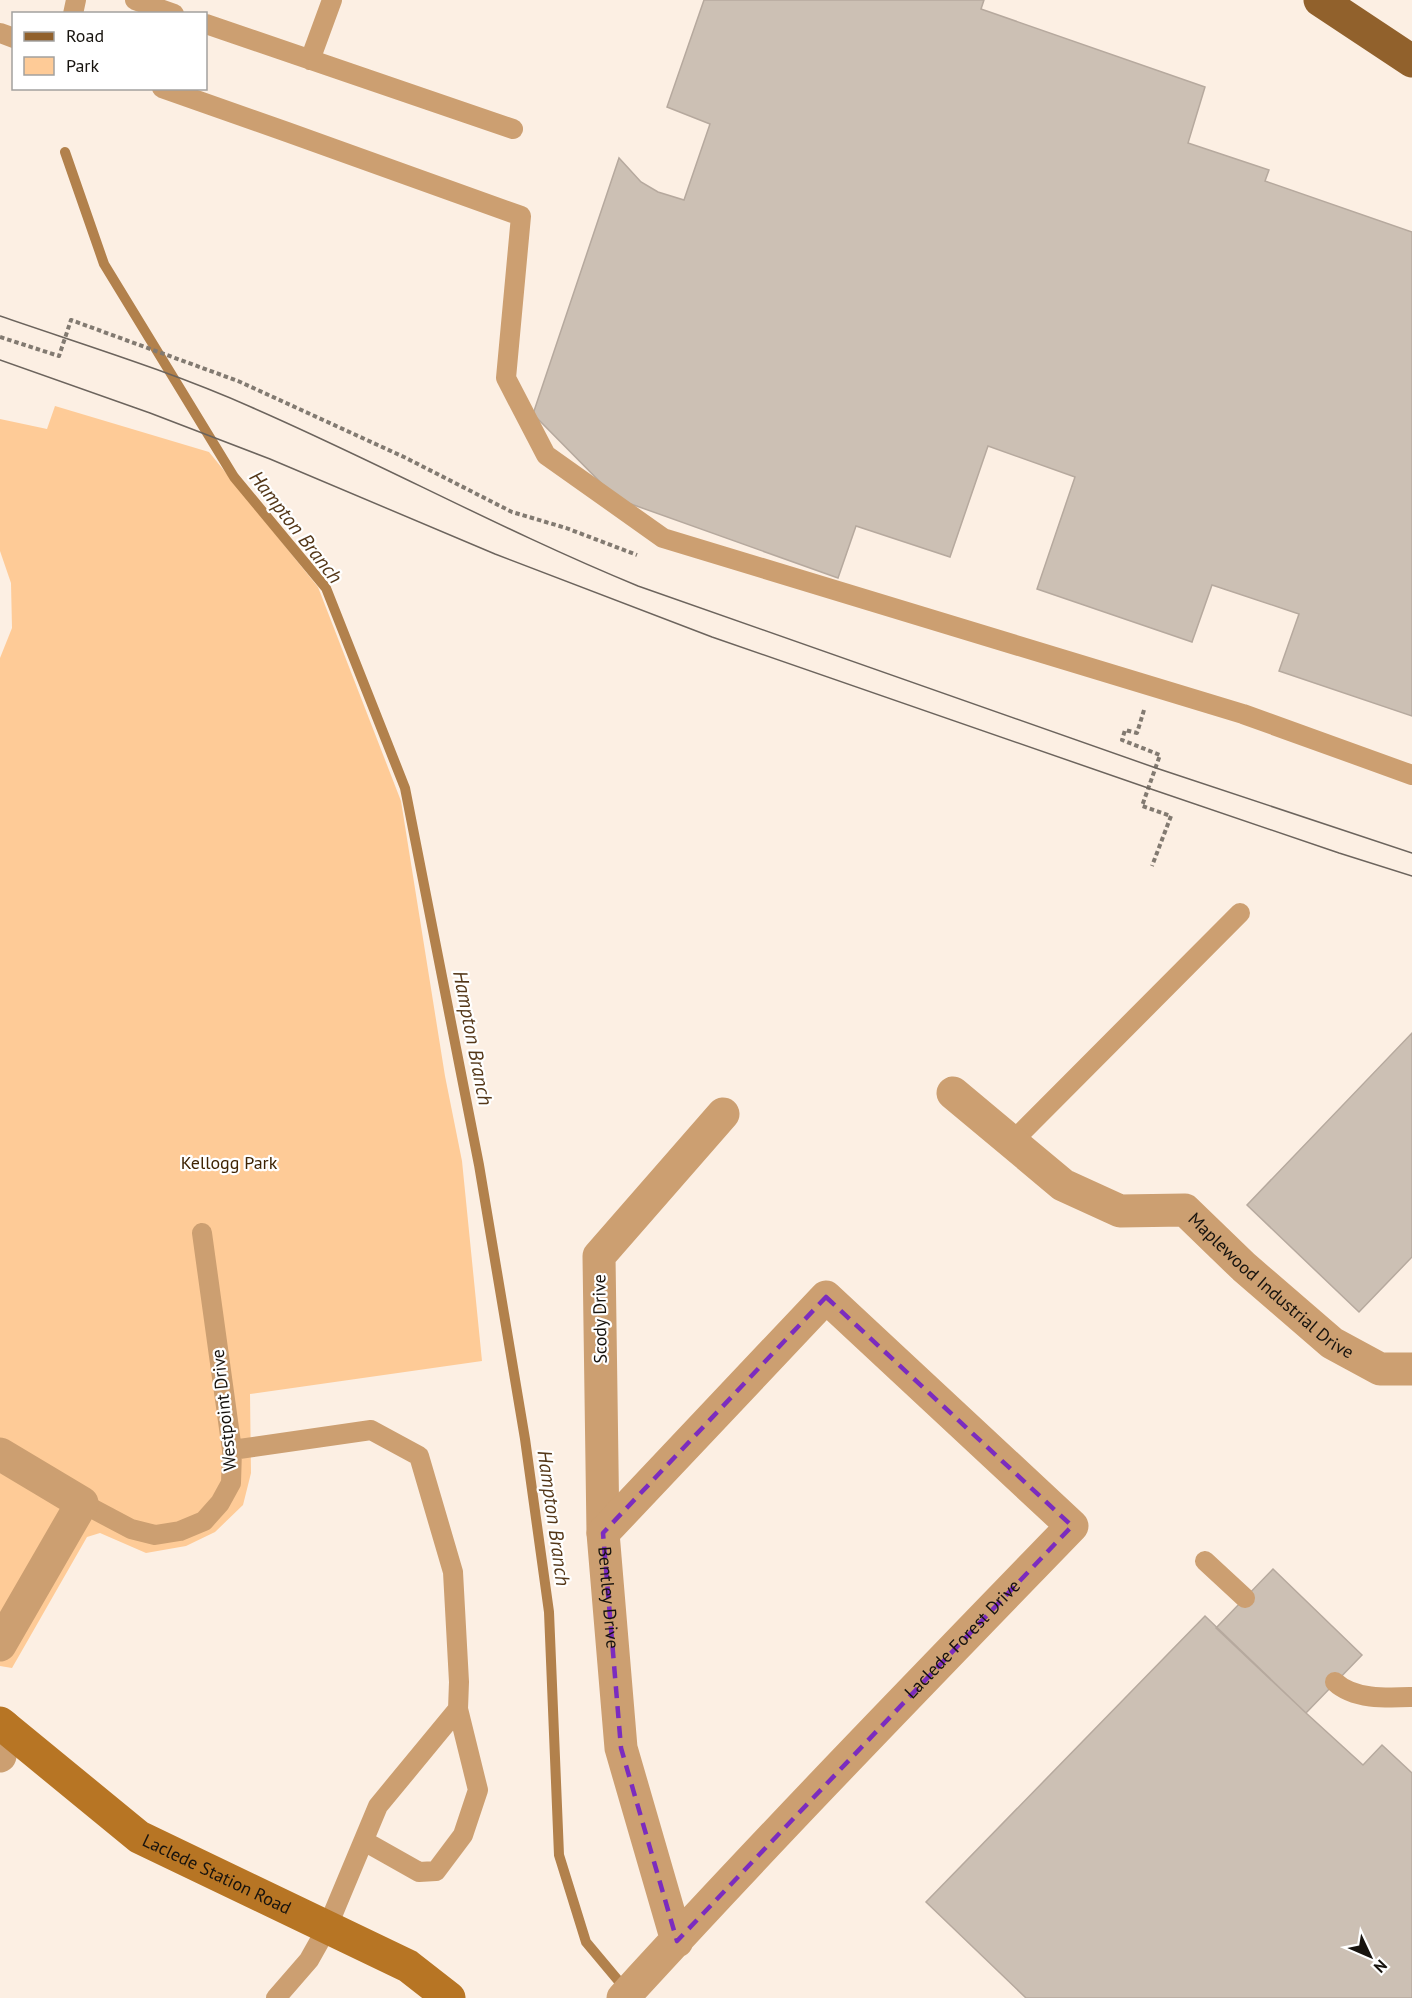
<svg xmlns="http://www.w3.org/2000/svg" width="1412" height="1998" font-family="'PT Sans',sans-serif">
<rect width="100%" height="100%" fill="#fcefe3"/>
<path fill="#fecb97" d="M55,406L209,452L318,587L401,801L445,1076L462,1161L482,1361L250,1394L251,1473L243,1505L215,1532L186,1546L146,1553L100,1533L87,1537L12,1668L0,1666V658L12,628L11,583L0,551V419L47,429Z"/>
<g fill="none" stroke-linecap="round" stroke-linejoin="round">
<path stroke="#b2814c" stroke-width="10" d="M65,152L104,264L234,477L326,588L405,788L479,1165L525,1439L549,1612L559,1855L586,1942L627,1991"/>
</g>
<path fill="#ccc0b4" stroke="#b6a99e" stroke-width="1.5" d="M704,0H984L981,9L1205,87L1188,143L1269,170L1265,181L1412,232V716L1279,671L1299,614L1212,585L1192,642L1037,589L1075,477L988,446L950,557L856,526L838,578L617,499L533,414L619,158L641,182L658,192L684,200L710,124L667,107Z
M1412,1033V1257L1359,1312L1247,1205Z
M1273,1569L1362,1655L1306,1713L1216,1628Z
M1205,1616L1306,1713L1363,1765L1382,1745L1412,1773V1998H1026L926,1902Z"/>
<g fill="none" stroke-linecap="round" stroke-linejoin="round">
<path stroke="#827a71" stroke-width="4" stroke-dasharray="4.5 3" stroke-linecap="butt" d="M0,337L59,356L71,320L238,381L404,457L512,512L566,528L637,555
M1144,710L1137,733L1125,730L1122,740L1160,755L1142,806L1171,816L1152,866"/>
<path stroke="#cc9f71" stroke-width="20" d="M135,0L174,14
M73,14L76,0
M206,24L513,129
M0,33L14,38
M310,60L332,0
M162,88L287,132L521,216L506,378L546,455L663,538L1243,714L1412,775
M1012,1142L1240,913
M232,1450L371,1430L419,1456L453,1572L459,1682L458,1709L378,1806L327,1928L309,1960L276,1998
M82,1503L131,1529L155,1535L180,1531L204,1521L220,1503L231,1483L232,1450L202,1233
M1205,1561L1245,1598
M1335,1682C1354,1700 1388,1698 1412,1697
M364,1841L419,1872L436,1871L463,1835L478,1790L458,1709"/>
<g stroke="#cc9f71" stroke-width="33">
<path id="s1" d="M953,1093L1063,1185L1120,1211L1185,1210L1244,1267L1332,1343L1380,1369H1412"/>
<path d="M0,1454L82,1503L0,1645"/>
<path d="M603,1533L599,1256L723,1114"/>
<path d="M0,1756L4,1726"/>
<path id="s2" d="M623,1998C769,1838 921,1682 1072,1526L826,1297L603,1533L621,1748L677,1941"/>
</g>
<path stroke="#b77524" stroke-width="33" id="s3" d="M0,1723L139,1837L408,1966L449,1998"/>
<path stroke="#91612c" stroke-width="33" d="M1320,0L1412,61"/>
<path stroke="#6c645d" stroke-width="1.5" d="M0,316C84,345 170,371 251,407C382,464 506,532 638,586L1156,768L1412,853
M0,360L150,413L270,459L495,554L712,637L1148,788L1339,853L1412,876"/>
</g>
<path fill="none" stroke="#7b2cbf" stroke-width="4.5" stroke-dasharray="12 8" stroke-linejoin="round" d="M826,1297L1072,1526L677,1941L621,1748L603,1533Z"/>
<g text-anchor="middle" stroke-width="4.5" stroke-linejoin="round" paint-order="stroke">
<g font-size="18" fill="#3e2302" stroke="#fff">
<text x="229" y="1169">Kellogg Park</text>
</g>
<g font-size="18" fill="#17130e" stroke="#fff">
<text dy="6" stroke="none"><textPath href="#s1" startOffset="386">Maplewood Industrial Drive</textPath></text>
<text transform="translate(600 1319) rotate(-91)" y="6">Scody Drive</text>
<text transform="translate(224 1410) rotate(-96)" y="6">Westpoint Drive</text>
<text dy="6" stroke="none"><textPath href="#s2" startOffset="1377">Bentley Drive</textPath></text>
<text dy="6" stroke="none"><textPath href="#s2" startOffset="494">Laclede Forest Drive</textPath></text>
<text dy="6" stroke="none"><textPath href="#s3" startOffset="266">Laclede Station Road</textPath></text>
</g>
<g font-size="20" font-style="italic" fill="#543718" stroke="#fff">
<text transform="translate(296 527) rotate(52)" y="7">Hampton Branch</text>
<text transform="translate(473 1038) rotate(79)" y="7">Hampton Branch</text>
<text transform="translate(554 1518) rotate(82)" y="7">Hampton Branch</text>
</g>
</g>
<rect x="12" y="12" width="195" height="78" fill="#ffffff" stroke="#a2a19f" stroke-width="1.5"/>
<rect x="24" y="32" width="30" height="9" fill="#91612c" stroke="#a2a19f" stroke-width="1.5"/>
<text x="66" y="42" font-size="18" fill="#17130e">Road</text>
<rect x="24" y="57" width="30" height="18" fill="#fecb97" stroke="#a2a19f" stroke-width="1.5"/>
<text x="66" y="72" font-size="18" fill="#17130e">Park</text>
<g transform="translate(1370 1956) rotate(134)" stroke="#ffffff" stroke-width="4.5" paint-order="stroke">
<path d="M0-4.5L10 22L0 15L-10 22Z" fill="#17130e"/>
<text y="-9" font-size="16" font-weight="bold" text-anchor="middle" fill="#17130e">N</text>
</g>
</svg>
